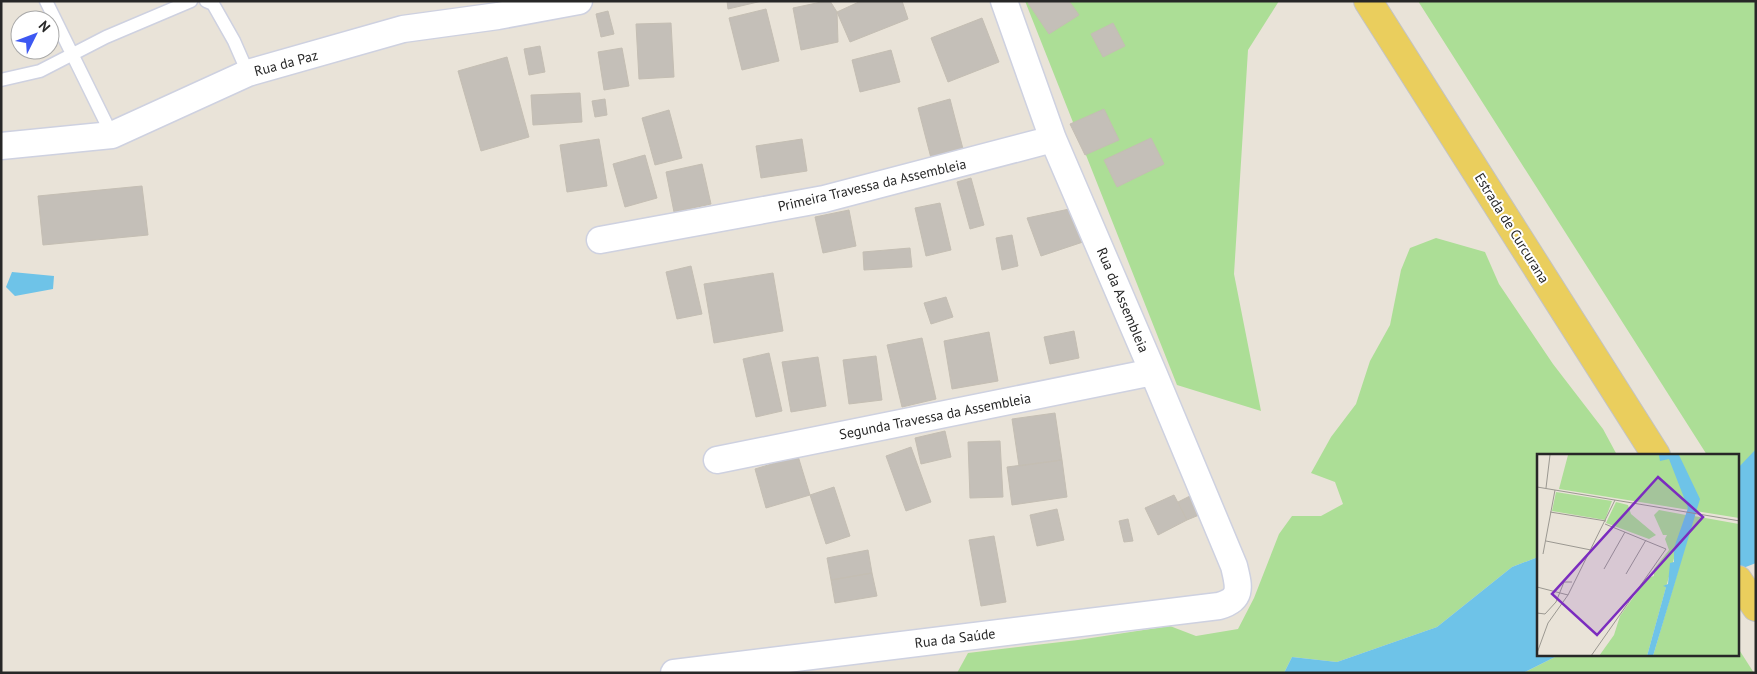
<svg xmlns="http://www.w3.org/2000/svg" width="1757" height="674" font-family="'PT Sans',sans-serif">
<rect width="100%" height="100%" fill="#e9e3d8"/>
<path fill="#acde96" d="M1025,1H1279L1248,50L1234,274L1261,411L1177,385Z
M1418,1H1756V531L1738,503V455H1707Z
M1436,238L1485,252L1499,284L1553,364L1603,429L1617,455H1538V557L1512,567L1437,627L1337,662L1292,657L1284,673H957L968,653L1078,640L1170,626L1196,636L1238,629L1254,598L1279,534L1292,516H1321L1343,504L1335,482L1311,473L1331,437L1356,404L1370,361L1390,325L1401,270L1410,248Z
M1738,648L1754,673H1523L1559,655H1738Z"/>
<path fill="#6ec3e8" d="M12,272L54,276L53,289L15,296L6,287Z
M1756,449V563L1738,570V468Z
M1538,557V655H1559L1523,673H1284L1292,657L1337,662L1437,627L1512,567Z"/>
<path fill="#c4bfb8" stroke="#c4beb3" d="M727,1H762L728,9Z
M826,1H830L837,12L838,42L801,50L793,8Z
M861,1H902L908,19L850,42L837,12Z
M1030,1H1069L1079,15L1049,34L1028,3Z
M766,9L779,61L742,70L729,18Z
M608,11L614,34L601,37L596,14Z
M982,18L999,62L948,82L931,38Z
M671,23L674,77L639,79L636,24Z
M1113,23L1125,46L1103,57L1091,34Z
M540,46L545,72L529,75L524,49Z
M622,48L629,86L604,90L598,52Z
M891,50L900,82L860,92L852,60Z
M507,57L529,137L481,151L458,71Z
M580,93L582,122L533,125L531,95Z
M605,99L607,115L595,117L592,101Z
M950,99L963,149L931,158L918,108Z
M1104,109L1119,140L1085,155L1070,124Z
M669,110L682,158L655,165L642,118Z
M1151,138L1164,164L1117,187L1104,160Z
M599,139L607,186L567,192L560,145Z
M802,139L807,171L761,178L756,146Z
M645,155L657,198L625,207L613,164Z
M702,164L711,204L674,212L666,172Z
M971,178L984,225L970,229L957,182Z
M142,186L148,235L43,245L38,196Z
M940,203L951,250L926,256L915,208Z
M1074,208L1092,239L1041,256L1027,218Z
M849,210L856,246L823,253L815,217Z
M1012,235L1018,266L1002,270L996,238Z
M910,248L912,267L864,270L863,252Z
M691,266L702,314L677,319L666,272Z
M773,273L783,331L714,343L704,284Z
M946,297L953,317L931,324L924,303Z
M1074,331L1079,358L1050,364L1044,337Z
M989,332L998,381L952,389L944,341Z
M922,338L936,399L902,407L887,345Z
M769,353L782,411L756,417L743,359Z
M876,356L882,400L849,404L843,360Z
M818,357L826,406L791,412L782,362Z
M1055,413L1062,460L1019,466L1012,419Z
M945,431L951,457L921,464L915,438Z
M1000,441L1003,497L970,498L968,442Z
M911,447L931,502L906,511L886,456Z
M798,456L810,495L766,508L755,469Z
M1062,460L1067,497L1012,505L1007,467Z
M834,487L850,536L826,544L810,495Z
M1174,495L1187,520L1158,535L1145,508Z
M1190,496L1199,515L1187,520L1178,502Z
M1057,509L1064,540L1037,546L1030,515Z
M1128,519L1133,541L1124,542L1119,521Z
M994,536L1006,602L981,606L969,540Z
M868,550L872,573L831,580L827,558Z
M872,573L877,596L835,603L831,580Z"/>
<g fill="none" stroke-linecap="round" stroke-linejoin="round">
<g stroke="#ced1e0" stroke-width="15">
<path id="service" d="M46,1L112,135
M206,1L213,4L234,41L248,73
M1,80L40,71L106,37L191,1"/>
</g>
<g stroke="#ced1e0" stroke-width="29">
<path id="minor" d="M1,146L112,135L248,73L403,29L498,16L579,1
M600,240L824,199L1053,139
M717,460L1153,372
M674,673L1219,606C1243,599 1239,587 1234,566L1153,372L1053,139L1004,1"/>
</g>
<g stroke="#c3c3c3" stroke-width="30">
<path id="primary" d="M1368,1L1656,455
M1738,580L1756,607"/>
</g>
<use href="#service" stroke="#fff" stroke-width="12"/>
<use href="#minor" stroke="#fff" stroke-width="26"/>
<use href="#primary" stroke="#eace5d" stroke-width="28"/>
</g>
<g text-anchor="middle" stroke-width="4" stroke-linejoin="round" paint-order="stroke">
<g font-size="14" fill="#272727" stroke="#fff">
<text transform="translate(286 63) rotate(-15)" y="5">Rua da Paz</text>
<text transform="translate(872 185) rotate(-13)" y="5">Primeira Travessa da Assembleia</text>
<text transform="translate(1512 228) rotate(58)" y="5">Estrada de Curcurana</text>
<text transform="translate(1123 300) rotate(67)" y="5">Rua da Assembleia</text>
<text transform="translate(935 416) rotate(-11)" y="5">Segunda Travessa da Assembleia</text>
<text transform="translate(955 638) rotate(-7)" y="5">Rua da Saúde</text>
</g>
</g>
<g transform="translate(1537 454)">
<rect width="202" height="202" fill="#e9e3d8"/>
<path d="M31,1H202V64L22,35ZM19,38L75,47L68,66L15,57ZM79,48L91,51L94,60L119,81L112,85L69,69ZM122,56L149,61L110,202H62L77,181L83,162L110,124L117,122V115L132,96L128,85L130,81H126L117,61ZM157,62L202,70V202H116Z" fill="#acde96"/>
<path d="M122,1H142L163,45L116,202H110L129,133L126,132L131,130L133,109L137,108V94L151,54L132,5L123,7Z" fill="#6ec3e8"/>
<path fill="none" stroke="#9b9891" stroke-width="1" d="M0,33L203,67M9,34L13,1M13,58L69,67M9,87L54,96M6,100L18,36M67,115L88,78M89,120L109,86M0,133L31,141M0,159L8,160L19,148L27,128H35M0,199L11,169L31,141L78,46M54,202L129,95L68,70"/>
<path fill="#7b2cbf" fill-opacity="0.15" stroke="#7b2cbf" stroke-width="2.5" d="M121,23L166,63L60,181L15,140Z"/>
<rect width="202" height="202" fill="none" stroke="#272727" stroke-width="2.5"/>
</g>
<rect width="1757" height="674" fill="none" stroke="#272727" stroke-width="5"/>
<g transform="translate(35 35) rotate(48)"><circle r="24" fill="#ffffff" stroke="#a9a9a9"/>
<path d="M0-4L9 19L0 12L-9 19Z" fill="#3d58f2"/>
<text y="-8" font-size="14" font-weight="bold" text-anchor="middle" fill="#272727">N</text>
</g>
</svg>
